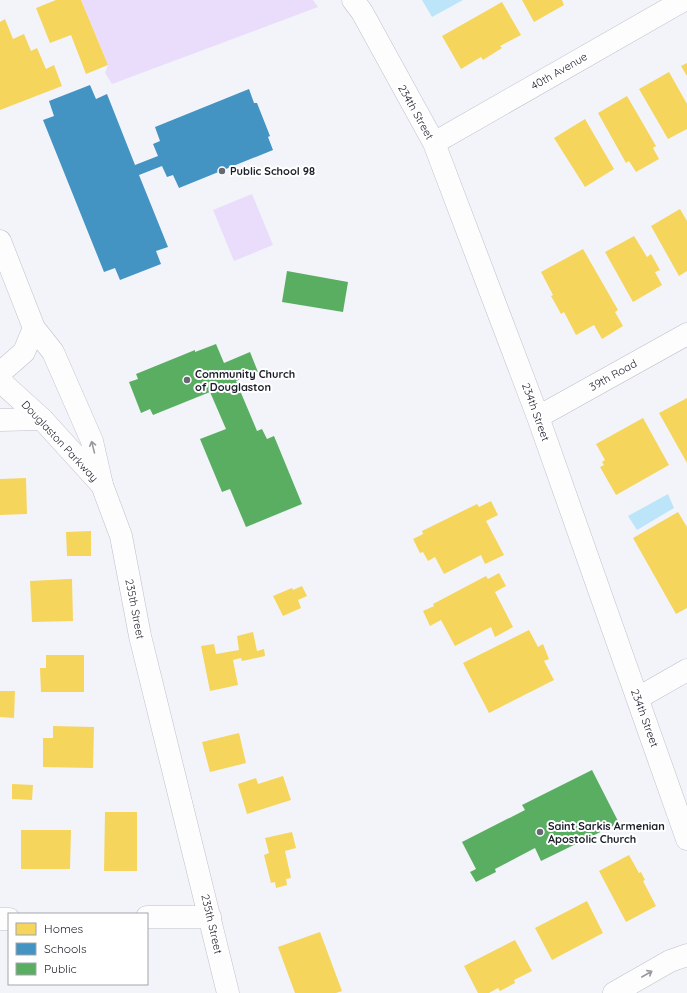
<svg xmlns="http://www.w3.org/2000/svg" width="687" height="993" font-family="Quicksand,sans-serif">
<rect width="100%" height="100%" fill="#f2f4fa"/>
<path fill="#eaddfb" d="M81,0H313L318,7L112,84L105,73L108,65Z
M252,194L273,245L234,261L213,210Z"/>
<path fill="#bce5f9" d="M422,0H463L432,17Z
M668,494L674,508L637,530L628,516Z"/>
<path fill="#f6d55c" d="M56,0H81L108,65L86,74L71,35L50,43L36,8Z
M522,0H562L564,5L534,22Z
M502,2L521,35L500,46L502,48L483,60L481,57L461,69L442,36Z
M5,19L13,39L24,34L31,51L37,48L46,69L54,65L62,86L0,110V22Z
M687,63V76L681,66Z
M669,72L687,104V129L668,139L639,89Z
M627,96L656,146L653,148L659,159L636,172L629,161L626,163L598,113Z
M585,119L614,169L585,187L554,138Z
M680,209L687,221V271L679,276L651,226Z
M634,236L647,257L651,254L660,270L655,272L662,285L633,302L605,252Z
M583,249L618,310L615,312L623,326L602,339L594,325L576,335L564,312L561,314L551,296L553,295L541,272Z
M687,398V463L659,413Z
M643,418L669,465L616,495L600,467L604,465L602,462L605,460L596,444Z
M26,478L27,514L0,515V479Z
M491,501L498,515L486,521L504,555L485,564L481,555L444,574L435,557L428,561L423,552L420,553L413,539L423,534L422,531L477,504L479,507Z
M678,512L687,527V608L676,614L633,538Z
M91,531V556H67L66,532Z
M499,573L506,586L495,592L513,627L495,637L491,627L455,646L441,620L430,626L423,611L434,606L433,604L486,576L488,579Z
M69,579H72L73,621L32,622L30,581Z
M302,586L307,596L298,600L301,608L283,616L273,596L292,588L293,590Z
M529,630L538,647L543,644L549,659L544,661L554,680L489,713L463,663Z
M253,632L257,651L264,649L265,656L242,661L241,658L233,660L238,685L210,691L201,646L214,644L216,654L239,650L237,636Z
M46,655H84V692H41L40,668H46Z
M0,691H15L14,718L0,717Z
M53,726L94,727L93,768L43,767V738H53Z
M239,733L246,763L210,772L202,742Z
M283,776L291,800L247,814L238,784L256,778L258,784Z
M12,784L33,785L32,800L12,799Z
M105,812H137V871H104Z
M21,830H71L70,869H21Z
M292,832L296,848L285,851L291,878L286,879L287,885L276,888L275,882L271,883L264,855L269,853L265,838Z
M629,855L639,873L641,872L645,880L643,881L656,906L626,922L599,871Z
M587,901L603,933L552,960L535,928Z
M320,932L342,991L336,993H295L278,947Z
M515,940L532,971L514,980L515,983L500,991L498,988L489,993H478L464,966Z"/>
<path fill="#4393c3" d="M90,85L96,99L107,94L135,165L158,156L153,144L160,141L155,127L249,89L254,103H257L270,136L268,137L273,150L179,188L173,175L167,177L162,166L139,175L168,247L156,251L161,264L120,280L115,268L104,272L43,120L54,116L49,101Z"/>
<path fill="#5aae61" d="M287,271L348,282L343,312L282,302Z
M216,344L224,363L250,352L258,372L236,381L257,431L262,429L267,439L274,436L302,504L246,527L230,489L222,492L200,439L226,429L210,392L153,415L150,409L141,413L129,382L138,379L136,374L195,350V352Z
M592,770L619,823L541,861L535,848L495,869L496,872L476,882L470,872L476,869L462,842L525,810L522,805Z"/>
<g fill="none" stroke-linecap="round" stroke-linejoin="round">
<g stroke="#bec1c8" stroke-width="23">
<path id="minor" d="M353,0L362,12L434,143L538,417L687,839
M434,143L684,0
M0,241L34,328L53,352L92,441L102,485
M0,373L24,352L34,328
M538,417L687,334
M0,420L42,419
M638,698L687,670
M147,917H210
M0,919H9
M614,993L670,961L687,955"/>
</g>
<g stroke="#bec1c8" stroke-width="23">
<path id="secondary" d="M0,381L42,419L102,485L121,536L140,636L228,993"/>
</g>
<use href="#minor" stroke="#fdfdfe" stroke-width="22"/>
<use href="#secondary" stroke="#fdfdfe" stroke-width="22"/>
</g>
<defs><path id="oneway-shaft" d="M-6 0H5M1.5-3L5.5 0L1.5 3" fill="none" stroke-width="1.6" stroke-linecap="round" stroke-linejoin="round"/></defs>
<g stroke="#97999e">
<use href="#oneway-shaft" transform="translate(93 447) rotate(-104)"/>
<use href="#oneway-shaft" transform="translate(647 974) rotate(-30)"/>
</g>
<g fill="#666972" stroke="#fff" stroke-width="1.5">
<circle cx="222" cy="171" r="4"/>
<circle cx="187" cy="380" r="4"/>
<circle cx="540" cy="832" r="4"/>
</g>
<g text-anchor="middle" stroke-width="4" stroke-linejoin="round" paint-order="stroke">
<g font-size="11" fill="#1a1e28" stroke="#fff">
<text transform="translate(559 71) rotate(-30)" y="4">40th Avenue</text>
<text transform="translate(416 112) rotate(61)" y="4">234th Street</text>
<text transform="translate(613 375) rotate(-29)" y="4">39th Road</text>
<text transform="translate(536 412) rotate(70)" y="4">234th Street</text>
<text transform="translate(60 441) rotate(47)" y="4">Douglaston Parkway</text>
<text transform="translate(135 609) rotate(79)" y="4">235th Street</text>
<text transform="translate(645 718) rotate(70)" y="4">234th Street</text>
<text transform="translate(212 924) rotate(77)" y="4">235th Street</text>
</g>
<g font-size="11" font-weight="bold" fill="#1a1e28" stroke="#fff" text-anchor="start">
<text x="230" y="175">Public School 98</text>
<text x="195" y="378">Community Church<tspan x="195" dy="13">of Douglaston</tspan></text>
<text x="548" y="830">Saint Sarkis Armenian<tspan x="548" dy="13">Apostolic Church</tspan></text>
</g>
</g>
<rect x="8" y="913" width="140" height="72" fill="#ffffff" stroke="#a3a5a9"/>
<rect x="16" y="923" width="20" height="12" fill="#f6d55c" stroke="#a3a5a9"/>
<text x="44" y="933" font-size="12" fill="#1a1e28">Homes</text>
<rect x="16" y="943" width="20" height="12" fill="#4393c3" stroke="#a3a5a9"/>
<text x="44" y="953" font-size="12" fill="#1a1e28">Schools</text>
<rect x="16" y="963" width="20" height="12" fill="#5aae61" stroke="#a3a5a9"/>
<text x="44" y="973" font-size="12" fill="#1a1e28">Public</text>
</svg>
